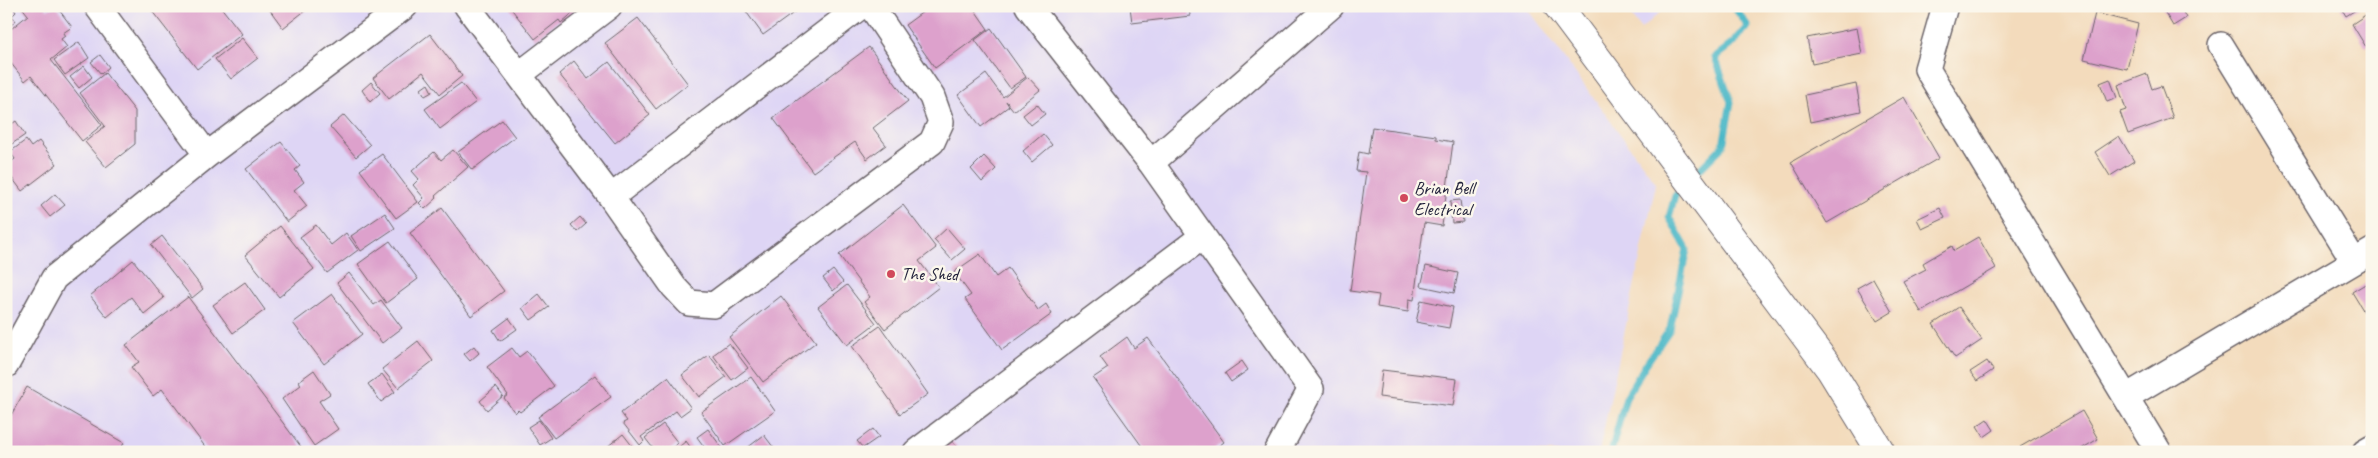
<svg xmlns="http://www.w3.org/2000/svg" width="2378" height="458" font-family="Caveat,sans-serif">
<rect width="100%" height="100%" fill="#fbf7ec"/>
<filter id="ink" filterUnits="userSpaceOnUse"><feTurbulence type="fractalNoise" baseFrequency=".02" numOctaves="2"/><feDisplacementMap in="SourceGraphic" scale="10" xChannelSelector="R" yChannelSelector="G"/><feConvolveMatrix kernelMatrix="1 2 1 2 8 2 1 2 1" color-interpolation-filters="sRGB"/></filter>
<filter id="wash" filterUnits="userSpaceOnUse"><feTurbulence type="fractalNoise" baseFrequency=".0096" numOctaves="4" result="noise"/><feDisplacementMap in="SourceGraphic" scale="20" xChannelSelector="R" yChannelSelector="G"/><feGaussianBlur stdDeviation="1.12" result="paint"/><feColorMatrix in="noise" values="0 0 0 0 0 0 0 0 0 0 0 0 0 0 0 0 0 1.4 0 .05"/><feComposite in="paint" operator="in"/></filter>
<g filter="url(#wash)">
<rect width="100%" height="100%" fill="#f3dbbc"/>
<path fill="#ded5f5" d="M6,6H1526L1656,183L1599,452H6Z
M1624,6H1667L1641,29Z"/>
<g fill="none" stroke-linecap="round" stroke-linejoin="round">
<path stroke="#4bb8c7" stroke-width="7" d="M1693,176L1723,146L1731,102L1715,57L1732,44L1748,26L1737,11L1740,6
M1611,452L1626,397L1646,364L1670,329L1687,249L1669,217L1675,196L1686,184"/>
</g>
<g id="blocks">
<path fill="#dda1cc" d="M6,6H12L16,12L12,16L16,21L6,29Z
M21,6H45L47,10L56,6L72,27L63,33L65,36L61,39L67,47L51,60L102,125L82,141L31,76L25,81L6,57V33L28,15Z
M148,6H220L242,34L197,69Z
M267,6H311L283,28Z
M509,6H573L576,10L561,23L559,20L535,39Z
M742,6H803L763,35Z
M931,6H972L988,29L935,68L905,25Z
M1130,6H1189L1190,16L1132,23Z
M2161,6H2180L2186,18L2173,26Z
M2340,6H2362L2346,16Z
M2370,12L2372,43L2366,47L2352,24Z
M2095,13L2138,24L2127,69L2084,59Z
M638,18L688,84L656,109L605,43Z
M991,28L1026,77L1010,88L975,40Z
M1857,28L1862,54L1812,64L1807,38Z
M430,34L462,76L440,94L423,72L389,99L373,78Z
M242,38L258,58L231,79L215,59Z
M79,42L89,58L65,75L54,60Z
M869,47L908,101L873,128L886,145L867,159L855,142L813,172L773,118Z
M100,55L109,67L101,74L91,62Z
M574,61L588,79L609,62L650,115L615,143L559,74Z
M84,66L92,77L79,88L70,77Z
M105,73L135,111V144L106,167L85,142L105,126L80,93Z
M986,74L1003,97L1028,77L1040,90L1014,111L1006,101L1009,106L981,127L958,95Z
M2147,74L2152,89L2161,86L2173,118L2128,134L2120,112L2126,110L2118,85Z
M2110,79L2117,98L2107,102L2100,83Z
M371,82L380,93L370,102L362,90Z
M461,83L476,102L440,129L425,109Z
M428,84L432,92L425,96L421,89Z
M1856,84L1861,111L1810,122L1805,95Z
M1904,97L1939,158L1827,223L1791,162Z
M1037,104L1045,114L1031,125L1023,115Z
M344,115L370,145L356,157L330,127Z
M502,120L515,137L472,170L458,152Z
M16,121L25,135L6,148V128Z
M1372,127L1436,136V139L1453,142L1442,226L1424,223L1414,300L1409,299L1408,312L1377,307L1379,295L1350,291L1366,172L1356,171L1359,152L1368,154Z
M1043,134L1052,145L1032,162L1023,151Z
M2119,136L2134,161L2110,176L2095,152Z
M26,140L31,147L39,141L57,164L22,191L6,170V166L15,159L10,152Z
M281,142L300,166L295,170L304,182L294,190L307,206L287,222L246,169Z
M453,150L468,167L435,196L437,198L425,209L419,203L424,198L413,185L419,179L412,171L434,152L441,160Z
M382,154L418,202L396,218L360,170Z
M984,156L996,169L982,182L971,169Z
M55,194L65,205L50,217L41,206Z
M1460,200L1463,222L1452,223L1450,201Z
M903,205L936,248L919,261L939,287L885,329L864,302L870,297L839,255Z
M442,208L504,291L471,316L410,233Z
M1940,208L1945,218L1922,229L1917,219Z
M385,213L395,228L361,251L351,236Z
M580,217L586,224L577,232L571,225Z
M316,225L331,245L346,233L358,250L327,273L300,237Z
M280,226L314,269L279,297L245,255Z
M947,228L965,249L952,260L934,240Z
M162,236L203,289L192,298L151,245Z
M1978,237L1996,268L1921,312L1903,281L1926,269L1923,263L1952,246L1954,251Z
M390,241L418,279L386,303L358,264Z
M980,254L996,277L1008,268L1038,310L1046,304L1052,314L1002,350L965,299L971,295L954,272Z
M133,260L164,298L144,314L131,297L107,317L90,296Z
M1426,266L1458,273L1454,293L1421,286Z
M833,270L843,282L833,291L823,278Z
M349,273L374,305L381,300L402,328L382,343L337,283Z
M1873,279L1892,312L1877,321L1857,288Z
M2372,280V325L2352,292Z
M245,282L265,310L233,333L213,305Z
M847,285L876,323L847,345L818,307Z
M332,294L362,334L324,364L293,323Z
M539,294L549,307L531,320L522,308Z
M781,296L816,342L763,382L729,337Z
M188,297L305,452H209L162,389L153,396L131,367L139,362L126,345Z
M1421,300L1453,307L1449,328L1416,322Z
M1959,307L1982,340L1955,358L1933,324Z
M509,318L517,329L500,341L493,330Z
M880,326L928,394L900,414L852,346Z
M1127,337L1134,348L1148,338L1224,442L1211,452H1146L1093,378L1108,368L1100,357Z
M418,341L433,361L398,388L382,369Z
M729,343L748,368L732,380L713,355Z
M474,346L479,353L470,361L464,354Z
M512,348L519,357L527,351L554,386L520,412L518,410L515,413L504,398L508,395L487,367Z
M709,355L726,377L699,397L682,375Z
M1242,361L1248,370L1231,382L1225,373Z
M1987,361L1993,370L1977,381L1970,372Z
M314,370L330,394L319,401L338,429L314,446L282,399L301,385L299,381Z
M1382,370L1457,379L1453,406L1379,397Z
M382,374L395,392L381,402L368,384Z
M595,375L611,397L554,438L538,417Z
M668,377L691,408L680,416L676,411L641,437L644,441L640,445L623,423L627,421L621,413Z
M751,377L775,411L725,446L701,412Z
M27,387L124,443L119,452H6V424Z
M496,387L503,396L487,410L480,401Z
M2082,411L2098,439L2076,452H2023L2020,447Z
M1987,419L1994,430L1984,437L1977,426Z
M539,420L551,438L540,445L528,427Z
M663,424L678,443L668,452H656L645,438Z
M708,429L725,452H708L697,437Z
M873,429L879,437L863,448L857,441Z
M623,434L637,452H610L607,447Z
M764,435L777,452H742Z
M951,440L957,447L948,452L943,446Z
M686,441L694,452H673Z
M1412,448L1429,451V452H1411Z"/>
</g>
</g>
<g filter="url(#ink)">
<use href="#blocks" fill-opacity="0" stroke="#6b6368" stroke-width="1"/>
<g fill="none" stroke-linecap="round" stroke-linejoin="round">
<g stroke="#6b6368" stroke-width="28">
<path id="minor" d="M97,6L207,155
M467,6L611,197L674,287L689,303L714,305L932,142L941,122L932,97L871,6
M1028,6L1151,163
M1945,6L1927,69L2159,452
M2221,45L2354,261
M520,74L609,6
M611,197L861,6
M6,365L54,278L207,155L405,6
M2126,397L2372,251
M916,452L1203,236
M1277,452L1311,389L1151,163L1331,6
M2365,452L2372,448"/>
</g>
<g stroke="#6b6368" stroke-width="30">
<path id="primary" d="M1558,6L1830,369L1881,452"/>
</g>
<use href="#minor" stroke="#fff" stroke-width="25"/>
<use href="#primary" stroke="#fff" stroke-width="28"/>
</g>
</g>
<g fill="#d1495b" stroke="#fbf7ec" stroke-width="2">
<circle cx="1404" cy="198" r="5"/>
<circle cx="891" cy="274" r="5"/>
</g>
<g text-anchor="middle" stroke-width="5" stroke-linejoin="round" paint-order="stroke">
<g font-size="18" fill="#22223b" stroke="#fbf7ec" text-anchor="start">
<text x="1414" y="194">Brian Bell<tspan x="1414" dy="21">Electrical</tspan></text>
<text x="901" y="280">The Shed</text>
</g>
</g>
<rect width="2378" height="458" fill="none" stroke="#fbf7ec" stroke-width="25"/>
</svg>
